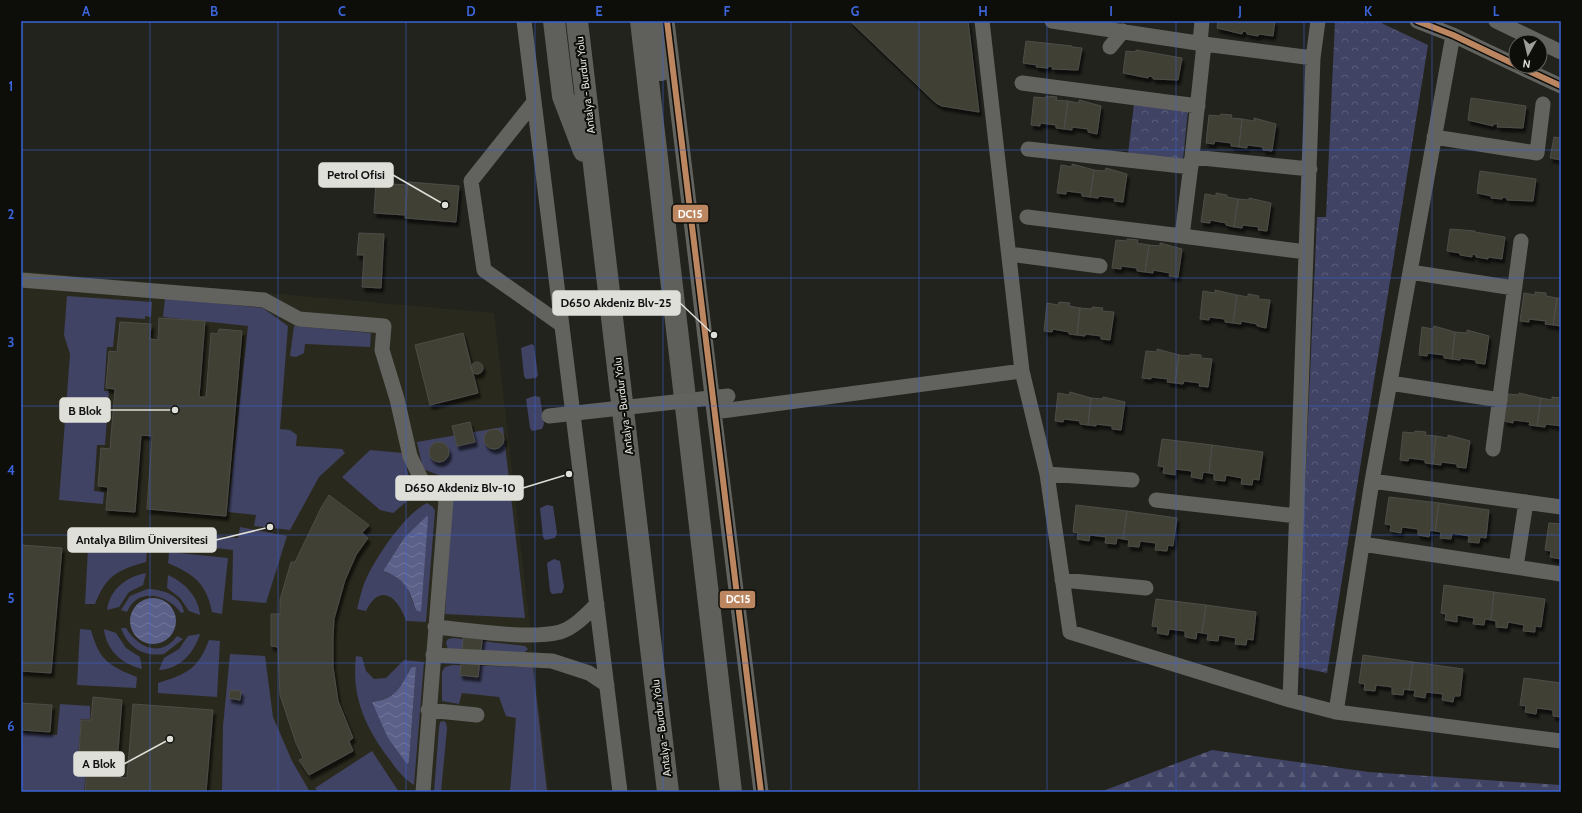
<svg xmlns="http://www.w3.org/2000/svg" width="1582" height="813" font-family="Cabin,sans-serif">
<defs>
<pattern id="forest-firs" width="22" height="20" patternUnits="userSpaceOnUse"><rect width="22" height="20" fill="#404363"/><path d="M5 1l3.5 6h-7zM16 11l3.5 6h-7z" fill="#5b5e79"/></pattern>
<pattern id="park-crowns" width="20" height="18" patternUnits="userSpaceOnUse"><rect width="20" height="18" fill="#404363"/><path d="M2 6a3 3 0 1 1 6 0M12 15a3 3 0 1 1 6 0" fill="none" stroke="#5b5e79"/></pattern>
<pattern id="water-waves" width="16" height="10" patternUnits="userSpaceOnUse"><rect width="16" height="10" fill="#5b6088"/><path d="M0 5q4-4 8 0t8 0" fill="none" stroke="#727698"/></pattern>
<filter id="shadow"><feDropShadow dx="2.5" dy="4.5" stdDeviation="1" flood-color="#0009"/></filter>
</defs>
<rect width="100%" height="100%" fill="#23231e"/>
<path fill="#2a291d" d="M21,271L494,313L549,792H21Z"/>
<path fill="#404363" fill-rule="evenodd" d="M67,296L152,302L151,317L145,316V319L116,317L113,347H107L104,391H109L105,445H97L94,491L104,492L103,504L59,500L70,354L64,335Z
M165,298L263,308L288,326L280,429L290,430L297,435L296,446L342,449L345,453L319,477L290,530L254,526L256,515L228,512L248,326L163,317Z
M294,326L371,333L370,347L305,344L304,353L296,357L290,356Z
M532,344L534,346L538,375L536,378L526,379L524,376L521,348Z
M534,396L540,397L544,424L542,429L532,431L530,428L526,399Z
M503,427L525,618L445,614L452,491L446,478L423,469L417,442Z
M370,450L403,453L411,486L417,493L393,513L380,510L342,477Z
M427,503L433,507L435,511L426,622L406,621C398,597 380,582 366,611L357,609C360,598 362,587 367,577C378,554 405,514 427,503ZM404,538L416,610L406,585L398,577L383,571Z
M547,505L553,506L557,533L555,538L545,540L543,537L540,508Z
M240,527L287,536L266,603L232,600L233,550L171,543L172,532L238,538Z
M88,548L147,551L146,562C117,570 106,576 95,604H85Z
M169,552L228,558L222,614L212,612C206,583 195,575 168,563Z
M554,559L560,561L564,587L562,593L552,594L550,591L547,563Z
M146,573L143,585L129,592L119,607L107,610C110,589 126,577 146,573Z
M168,575C184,582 199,597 200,615L189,611L180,598L167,588Z
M147,589C162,589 181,595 184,612L181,613C168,595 138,586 127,612L121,610L130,596Z
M121,628H126C138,648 161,658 177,636L183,639L164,654C144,657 128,648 121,628Z
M80,629L91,630C99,660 109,666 137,677L136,688L77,685Z
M104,629L116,633L126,648L140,657L142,669C122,664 106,650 104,629Z
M200,634C194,653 180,669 159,670L164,658L179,649L188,636Z
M453,638L525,646L528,649L524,653L448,650L446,642L448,639Z
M209,640L220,641L217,697L158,693V683C187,674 198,669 209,640Z
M230,654L265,656L273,717L292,761L310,792H222L223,726Z
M356,656L362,657L366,671L374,679L386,678L404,660L424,662L414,785C404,779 396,769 390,760C366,729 351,697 356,656ZM416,667L409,762L407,763L372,702C397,698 400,689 411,669Z
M452,665L533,667L547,792H510L516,718L506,716L499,697L462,693L459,704L442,701V672L445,667Z
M60,704L90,706V719H81L78,758L87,759L84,792H21V732L57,735Z
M444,721L446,723L447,728L441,792H434L439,728L440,722Z
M372,751L399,792H318L315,788Z"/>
<path fill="url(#forest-firs)" d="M1212,750L1369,772L1561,785V792H1100Z"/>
<path fill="url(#park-crowns)" d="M1335,21L1379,22L1428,45L1327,673L1297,667L1317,217H1326Z
M1134,104L1188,110L1183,160L1128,154Z"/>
<path fill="url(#water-waves)" d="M427,516L428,518L421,612L416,610C409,589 405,578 383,571L404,538Z
M130 621a23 23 0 1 1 46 0a23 23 0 1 1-46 0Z
M414,667H416L409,762L407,764L388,738L372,702C396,699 400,688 411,668Z"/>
<path fill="#403f34" stroke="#4d4d49" filter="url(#shadow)" d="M850,21H968L979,112L942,106L936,103Z
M1218,21H1275L1273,36L1259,34L1258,36L1247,34V32L1243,31L1242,34L1217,28Z
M1026,41L1072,46V47L1082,48L1078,70L1052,69L1053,67L1048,66V68L1036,67L1037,65L1023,63Z
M1136,50L1182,58L1178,80L1153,79V77L1149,76L1148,78L1123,73L1126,51L1136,52Z
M1046,96L1057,97L1056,100L1068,101L1064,129L1056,128V125L1040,123V126L1031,125L1034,97L1046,98Z
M1471,98L1526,106L1523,128L1497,127L1498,124H1493V126L1468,120Z
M1079,100L1101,106L1097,134L1088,132V129L1072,127V130L1064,129L1068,101L1079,103Z
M1221,114L1232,115L1231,118L1242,119L1239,147L1231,146V143L1215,141L1214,144L1206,143L1209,115L1220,116Z
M1254,118L1276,124L1272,151L1263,150V147L1247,145V148L1239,147L1242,119L1254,121Z
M1554,137L1561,138V160L1550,158Z
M1072,164L1094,170L1090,197L1082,196V193L1066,191V194L1057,193L1061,165L1072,167Z
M1106,168L1127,174L1123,202L1114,201L1115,198L1099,196L1098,198L1090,197L1094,170L1105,171Z
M1480,171L1536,179L1533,201L1507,200V198L1503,197L1502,199L1491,198V196L1477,193Z
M408,182L459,186L456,222L405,218Z
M376,183L407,185L405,215L374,213Z
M1216,193L1227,195V197L1238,199L1234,227L1226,225V223L1210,220V223L1201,222L1205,194L1216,196Z
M1249,198L1271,203L1267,231L1258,230L1259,227L1243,225L1242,228L1234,227L1238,199L1249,200Z
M1450,229L1475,231V232L1505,237L1502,259L1488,257V259L1476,257V255L1472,254V257L1460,255V253L1447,251Z
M359,233L384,234L381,288L362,287L364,255H357Z
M1127,239L1138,240L1137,243L1149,245L1145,272L1137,271V268L1121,266V269L1112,268L1116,240L1127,241Z
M1160,243L1182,249L1178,277L1169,276L1170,273L1153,270V273L1145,272L1149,245L1160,246Z
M1215,290L1237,295L1233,323L1225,322V319L1209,317V320L1200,319L1203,291L1215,293Z
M1535,292L1546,293V296L1557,298L1553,325L1545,324L1546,321L1529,319V322L1520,321L1524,293L1535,295Z
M1248,294L1259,296L1258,299L1270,300L1266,328L1257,326V324L1241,321V324L1233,323L1237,295L1248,297Z
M1557,298H1561V326L1553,325Z
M1059,302L1070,303L1069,306L1080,308L1077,335L1069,334V332L1053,329L1052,332L1044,331L1047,303L1058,305Z
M1092,307L1103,308L1102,311L1114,312L1110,340L1101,339V336L1085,334V336L1077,335L1080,308L1092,309Z
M159,318L205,321L199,397H206L211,333L218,334L219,329L242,331L226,516L147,509L152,436L141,435L135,512L106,510L108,487L98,486L101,448L110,449L115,389L106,388L109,351L117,352L120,322L151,324L150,339L158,340Z
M1434,326L1455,332L1452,359L1444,358V355L1428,353L1427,356L1419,355L1422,327L1433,329Z
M1467,330L1489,336L1485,364L1476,363V360L1460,358V360L1452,359L1455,332L1467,333Z
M463,333L478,393L430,405L415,345Z
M1157,349L1179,355L1175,383L1167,382L1168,379L1151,377V379L1142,378L1146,351L1157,352Z
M1190,354L1201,355V358L1212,359L1208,387L1199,386L1200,383L1184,381L1183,384L1175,383L1179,355L1190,356Z
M471 368a6 6 0 1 1 12 0a6 6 0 1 1-12 0Z
M1070,392L1091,398L1088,425L1080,424V421L1064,419L1063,422L1055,421L1058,393L1069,395Z
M1519,393L1541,398L1537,426L1529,425L1530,422L1513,420V423L1504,421L1508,394L1519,395Z
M1103,397L1125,402L1121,430L1112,429V426L1096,424V426L1088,425L1091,398L1103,399Z
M1552,397L1561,398V426L1546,424L1545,427L1537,426L1541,398L1552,400Z
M470,422L475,442L457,446L452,426Z
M484 439a10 10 0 1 1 20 0a10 10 0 1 1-20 0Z
M1415,431L1426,432L1425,435L1436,436L1433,464L1425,463V460L1409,458L1408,461L1400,460L1403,432L1414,433Z
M1448,435L1470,441L1466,468L1457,467V464L1441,462V465L1433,464L1436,436L1448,438Z
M1162,439L1212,445L1209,473L1203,472L1202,479L1191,477L1192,471L1175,469V475L1163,473L1164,467L1158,466Z
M429 452a10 10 0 1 1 20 0a10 10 0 1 1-20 0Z
M1212,445L1263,452L1259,480L1253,479L1252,485L1241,484L1242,478L1226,475L1225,481L1214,480V474L1209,473Z
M329,495L369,525L362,533L368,538L356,555L345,580L334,619L333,638V667L338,701L353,738L349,741L353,751L309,775L299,760L303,758L296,743L280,695L278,647L271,646V614H280V600L291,562H295L321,508Z
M1389,497L1439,503L1435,531L1430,530L1429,537L1418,535V529L1402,527L1401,533L1390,531L1391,525L1385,524Z
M1439,503L1489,510L1486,538L1480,537L1479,543L1468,542L1469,536L1452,533L1451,539L1440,538L1441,532L1435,531Z
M1076,505L1127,511L1123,539L1117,538L1116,544L1105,543L1106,537L1090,535L1089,541L1077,539L1078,533L1073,532Z
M1127,511L1177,518L1173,546L1168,545L1167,551L1155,550L1156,543L1140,541L1139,547L1128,546L1129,540L1123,539Z
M1549,523L1561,524V559L1550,557L1551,551L1545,550Z
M21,545L62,548L51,673L21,671Z
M1444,585L1494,592L1491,620L1485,619L1484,625L1473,624L1474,618L1457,615V622L1445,620L1446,614L1441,613Z
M1494,592L1545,599L1541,627L1535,626V632L1523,631L1524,625L1508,622L1507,628L1496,627V621L1491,620Z
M1156,599L1206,605L1202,633L1197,632L1196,639L1185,637V631L1169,629L1168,635L1157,633L1158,627L1152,626Z
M1206,605L1256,612L1253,640L1247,639L1246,645L1235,644L1236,638L1219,635L1218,641L1207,640L1208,634L1202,633Z
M464,630L483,632L478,677L460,675Z
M1363,655L1413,662L1409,690L1404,689L1403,695L1392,694V687L1376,685L1375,691L1364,690L1365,684L1359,683Z
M1413,662L1463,669L1460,696H1454L1453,702L1442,700L1443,694L1426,692L1425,698L1414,696L1415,690H1409Z
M1524,678L1561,683V717L1553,716V710L1537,708L1536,714L1525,712L1526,706L1520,705Z
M230,690L241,691L240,700L229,698Z
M93,697L122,700L116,777L127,778L133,704L213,710L206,792H85L88,759L79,758L81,720H91Z
M21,703L52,705L50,732L21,730Z"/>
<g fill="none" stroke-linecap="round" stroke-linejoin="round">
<path stroke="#62625f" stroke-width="15" d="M524,21L620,792
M667,21L714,412L761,792
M982,21L1022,371L1047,474L1070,632L1290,700L1336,712L1561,741
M1052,21L1204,44
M1417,21L1453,35L1516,65
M1496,21L1540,42
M1540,42L1561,52
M1200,43L1202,21
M1110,47L1123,31
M1518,66L1561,86
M1022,83L1198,106
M534,102L471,181L484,270L562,325
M1434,137L1537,153L1543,104
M1028,149L1191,167
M1192,157L1204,44L1313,58
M1027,217L1182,236
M1306,252L1182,236L1192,157L1310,169
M1009,254L1100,266
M1410,272L1514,288
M21,280L264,300L299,319L384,326L382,350L397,399L410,456L425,487C435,488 441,491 446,500L423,792
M1390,383L1500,400
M714,412L1022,371
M1493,449L1521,241
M1047,474L1132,480
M1372,481L1561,507
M1156,500L1297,516
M1362,544L1561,574
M1516,567L1526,502
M1062,580L1146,588
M435,627C471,630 528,640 560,632C574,628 587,614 597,604
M433,655L552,661L589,673L607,685
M1290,700L1313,58L1318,21
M428,710L477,715
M1336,712L1372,481L1453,35"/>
<path stroke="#5f5f5b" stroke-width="22" d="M554,21L563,96L584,151
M577,21L668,792
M641,21L731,792
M657,21L661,70"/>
<path stroke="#62625f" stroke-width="15" d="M549,416L728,396"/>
<g stroke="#0d0d0a" stroke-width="9">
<path id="bus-1" d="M667,21L761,792
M1417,21L1453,35L1516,65
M1518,66L1561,86"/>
</g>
<use href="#bus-1" stroke="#bb8660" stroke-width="6"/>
</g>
<path fill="none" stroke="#3a64d8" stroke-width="1" stroke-opacity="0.55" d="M150,21V792M278,21V792M406,21V792M535,21V792M663,21V792M791,21V792M919,21V792M1047,21V792M1176,21V792M1304,21V792M1432,21V792M21,150H1561M21,278H1561M21,406H1561M21,535H1561M21,663H1561"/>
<g text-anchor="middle" stroke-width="4" stroke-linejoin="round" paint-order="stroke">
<g font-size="11" fill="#dfdfda" stroke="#0d0d0a">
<text transform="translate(585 85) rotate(-97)" y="4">Antalya - Burdur Yolu</text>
<text transform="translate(623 406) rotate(-97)" y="4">Antalya - Burdur Yolu</text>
<text transform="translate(661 728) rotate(-97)" y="4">Antalya - Burdur Yolu</text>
</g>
</g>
<path fill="none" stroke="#dfdfda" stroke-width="1.5" d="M445 205L393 175M714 335L680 303M175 410L110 410M569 474L523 488M270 527L216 540M170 739L124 764"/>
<g fill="#dfdfda" stroke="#0d0d0a" stroke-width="1.5">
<circle cx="445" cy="205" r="4"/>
<circle cx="714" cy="335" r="4"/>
<circle cx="175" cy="410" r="4"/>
<circle cx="569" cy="474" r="4"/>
<circle cx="270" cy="527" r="4"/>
<circle cx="170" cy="739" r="4"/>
</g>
<g fill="#dfdfda" stroke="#dfdfda" stroke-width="1.5">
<rect x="319" y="163" width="74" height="24" rx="4"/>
<rect x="553" y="291" width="127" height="24" rx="4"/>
<rect x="60" y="398" width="50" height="24" rx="4"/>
<rect x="396" y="476" width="127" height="24" rx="4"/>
<rect x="68" y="528" width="148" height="24" rx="4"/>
<rect x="74" y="752" width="50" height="24" rx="4"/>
</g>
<g font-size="12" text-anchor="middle" font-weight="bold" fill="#111">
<text x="356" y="179">Petrol Ofisi</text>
<text x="616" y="307">D650 Akdeniz Blv-25</text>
<text x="85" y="415">B Blok</text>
<text x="460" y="492">D650 Akdeniz Blv-10</text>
<text x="142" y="544">Antalya Bilim Üniversitesi</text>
<text x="99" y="768">A Blok</text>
</g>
<g stroke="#0d0d0a" stroke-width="1.5">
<rect x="672" y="204" width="37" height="19" rx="4" fill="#bb8660"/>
<rect x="719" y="590" width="37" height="19" rx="4" fill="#bb8660"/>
</g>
<g font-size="11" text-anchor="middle" font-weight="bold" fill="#fff">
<text x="690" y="218">DC15</text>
<text x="738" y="603">DC15</text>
</g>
<rect width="1582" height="813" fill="none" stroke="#0d0d0a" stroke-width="44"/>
<g transform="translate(1528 54) rotate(188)"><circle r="19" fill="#0d0d0a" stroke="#61615d"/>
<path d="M0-3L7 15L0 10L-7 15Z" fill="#9d9d98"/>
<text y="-6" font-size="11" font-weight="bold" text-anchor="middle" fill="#dfdfda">N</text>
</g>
<rect x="22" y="22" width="1538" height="769" fill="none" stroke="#3a64d8" stroke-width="1.5"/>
<g font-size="13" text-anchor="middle" font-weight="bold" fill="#3a64d8">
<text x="86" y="16">A</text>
<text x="214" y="16">B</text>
<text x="342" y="16">C</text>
<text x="471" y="16">D</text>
<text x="599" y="16">E</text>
<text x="727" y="16">F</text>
<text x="855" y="16">G</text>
<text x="983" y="16">H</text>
<text x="1111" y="16">I</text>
<text x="1240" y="16">J</text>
<text x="1368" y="16">K</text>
<text x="1496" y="16">L</text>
<text x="11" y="91">1</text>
<text x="11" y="219">2</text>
<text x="11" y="347">3</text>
<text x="11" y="475">4</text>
<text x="11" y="603">5</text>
<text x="11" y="731">6</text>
</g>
</svg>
